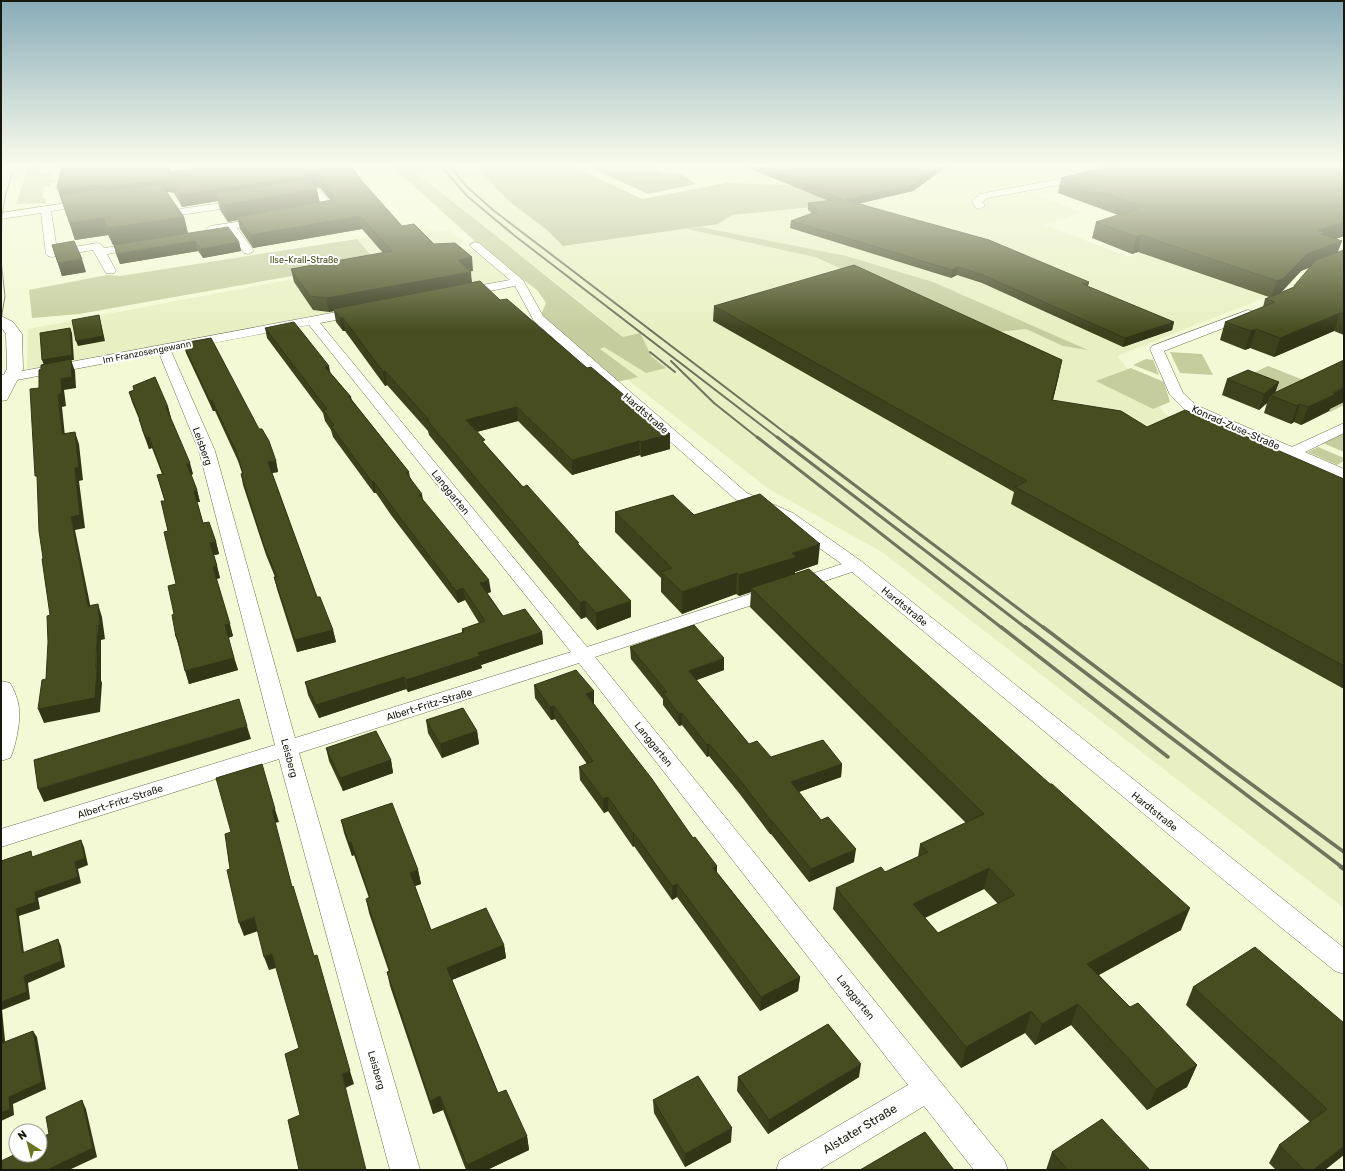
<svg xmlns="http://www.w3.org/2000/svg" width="1345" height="1171" font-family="Rubik,sans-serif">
<rect width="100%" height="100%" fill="#f3f9d4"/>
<path fill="#e8efc2" d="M436,167H457L461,173L479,171L510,202L547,230L563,246L718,224L732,215L853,203L812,186L726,183L693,167H1077L1087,171L1011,185L1083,213L1043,224L1128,257L1164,243L1271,297L1256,301L1117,356L1165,414L1344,494V908L882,552L769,489L584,346L623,336L500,239L464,209L415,172L437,169Z
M422,228L437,232L449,230L464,242L459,246L376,261L357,239Z
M463,249H476L507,276L506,281L27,369L28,329L288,280Z"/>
<path fill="#c5cd9e" d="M28,167H41L39,174L53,173L52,179L56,181V182L51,183L50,186L44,187L42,198H46L45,204H42V203L16,204Z
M393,167H435L436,169L414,172C485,225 553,283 623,337L640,333L652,357L666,368L646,373L604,347L600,349L638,377L617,382L540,317L546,303L538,291L478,244Z
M700,227L846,256L933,282L1088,350L1063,346L1026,329L988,333L815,257L687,229Z
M357,239L376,261L79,314L32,318L29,290L107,275L120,276Z
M1170,352L1202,354L1213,375L1180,373Z
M1146,359L1153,360L1159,375L1133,365Z
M1268,366L1344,396V405L1330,412L1317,406L1313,408L1252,384L1247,376Z
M1131,368L1164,382L1170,402L1153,409L1096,381Z
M1344,433V452L1323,443Z
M1318,447L1344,458V461L1337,465L1308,452Z"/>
<path fill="#b4bc8b" d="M479,167H575L642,199L726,183L812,186L854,203L732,215L718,224L563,246L547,230L510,202L479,171Z"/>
<path fill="#99a171" d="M589,167H654L666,173L682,174L696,184L648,194Z"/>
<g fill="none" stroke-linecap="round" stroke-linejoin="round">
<g stroke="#6a6f4e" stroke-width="1">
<path id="minor" d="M1104,167H1121L1059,185L987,198L982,202L985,206L980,209L976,208L972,201L980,194L1059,179Z
M316,188L319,189L334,207L335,209L334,211L315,215L311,214L310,212L311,210L323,207L313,194L296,197L291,194L296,191Z
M87,200L91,201L92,203L91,205L51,211L57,250L97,243L101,244L104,248L140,243L144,244L145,246L144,248L107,254L116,271L114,273H106L93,250L52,257L48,256L46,254L41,213L1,219V213Z
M243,200L247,201L248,203L247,205L180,215L175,212L180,209Z
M262,218L267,221L266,223L237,228L254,251L248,254L244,253L227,230L211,232L206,229L211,226Z
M475,242L479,243L523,280L543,316L747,493L793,513L861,561L1344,948V974L1335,971L1283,929L852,572L595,657L1004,1160L1008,1170H974L924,1106L819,1170H776L780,1160L908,1085L579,663L299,753L420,1170H390L279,759L1,847V829L275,745L199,451L159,353L1,383V375L358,308L362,309L364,312L362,315L320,323L587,647L842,564L781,521L735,499L534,321L515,286L464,296L460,295L458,292L460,289L510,280L471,247L470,245ZM309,325L571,652L295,738L215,451L171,351Z
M1248,310L1252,311L1254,314L1252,317L1164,351L1183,393L1196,405L1292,447L1344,423V433L1305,452L1344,469V480L1186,411L1170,395L1150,349L1152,346Z"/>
</g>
<g stroke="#6a6f4e" stroke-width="1">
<path id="tertiary" d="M1,316L13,322L22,334L23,369L7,400L1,401V380L7,369L6,334L1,327Z
M1,681L10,683C14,690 19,701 19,710C21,719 15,750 10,758L1,761Z"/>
</g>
<use href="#minor" fill="#fff" fill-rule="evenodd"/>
<use href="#tertiary" fill="#fff" fill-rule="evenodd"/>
<path stroke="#70745d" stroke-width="1" d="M1,257L2,216L5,197L14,167
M1,260L5,296L1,320"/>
<path stroke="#70745d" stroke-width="2" d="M442,167L467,196L515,236L778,438
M451,167L466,186L493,210L792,438
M650,352L675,372
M671,361L714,403L758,438"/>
<path stroke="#70745d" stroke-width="3" d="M757,437L1002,628
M777,437L1026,628
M791,437L1044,628"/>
<path stroke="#70745d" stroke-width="3.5" d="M1001,627L1168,757
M1025,627L1343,868
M1043,627L1228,767L1344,852"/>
<path stroke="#70745d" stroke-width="4.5" d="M1341,867L1344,869"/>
</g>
<path fill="#3d421c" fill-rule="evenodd" d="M62,167H170V172L352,167L361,180L402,226L434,244L473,271H470L472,283L500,300L670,449L641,457L640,455L572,475L518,421L477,432L485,444L523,487L579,546L631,617L597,630L586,617L581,619L429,435L428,431L387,385L385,386L345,331H343L336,322L334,311L329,312L313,310L294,282L291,269L383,253L362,229L253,248L240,229L238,220L228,222L220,210L218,201L182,207L174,193L169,192H166L184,217L188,233L239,242L241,251L203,258L198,251L120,264L116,254L114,245H115H113L108,235L75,240L57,187ZM315,187L320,188L331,201L320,202Z
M746,167H946L913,191L859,203L1089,282L1088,286L1174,322L1172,330L1123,347L982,283L957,275L951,278L790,228L791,221L812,213L808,210V203L829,201Z
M1061,178L1344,236L1336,239L1338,252L1344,250V335L1334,331L1274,357L1250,348L1245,350L1220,340L1225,322L1263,307L1265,299L1269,297L1138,252L1132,254L1092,238L1096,222L1118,215L1058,193ZM1310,267L1293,287L1281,292L1301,271Z
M52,245L86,272L62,276Z
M714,306L1059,375L1053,400L1147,427L1344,479V689L1011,504L1014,492L713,321Z
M265,328L330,372L351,397L352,400L409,472L410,477L423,501L491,592L487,593L503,616L542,632L543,644L481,665L482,668L408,692L406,689L319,718L308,695L305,682L462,633V629L479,623L465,600L458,603L391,515L376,493H374L333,437L331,430L325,421L323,413L267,338Z
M183,343L276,461L278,472L272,473L317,597L333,630L336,642L297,652L277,589L274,577H275L266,555L243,485L241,474L242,473L238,461L215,411H213L186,353Z
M1227,379L1279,382L1275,392L1330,409L1329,411L1301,425L1294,422L1291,424L1264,413L1267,403L1259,410L1222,395Z
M133,386L168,407L171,418H170L193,474L191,475L197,490L200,502H197L203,523L216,542L219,554L214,555L220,578L216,579L233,636L228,638L238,670L189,684L180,649L176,637L174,614L176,584L168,531L165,501L157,475L162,474L152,448L149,449L142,430L139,419L132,402L129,392L134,390Z
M615,512L694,515L818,564L795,572V573L1181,930L1099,975L1130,1007L1197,1065L1187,1087L1147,1110L1071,1025L1035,1045L1025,1033L961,1068L833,909L836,888L885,872L918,857L920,844L966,823L750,607L751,592L739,596L736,594L682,614L661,592V578L615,532ZM984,889L998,904L938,933L925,918Z
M630,647L724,670L696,680L749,744L771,757L842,764L841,777L799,792L854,862L809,882L771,834H770L739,793L709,756L707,757L682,725L679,726L663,705V699L631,659Z
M534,685L594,691V704L693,838L717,866V872L800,977L798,991L760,1011L677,897L672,900L634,846L633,847L608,811L604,813L580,780L579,767L587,764L555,719L551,720L535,698Z
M426,720L477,731L479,744L442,758L428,733Z
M326,748L391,760L393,773L343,791L329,761Z
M341,820L418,870L421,884L415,886L431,930L504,945L506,958L452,980L498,1093L527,1136L529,1150L487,1170H466L443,1110L433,1114L390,986L387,972H389L369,913L366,899L369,898L354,855L352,856L344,833Z
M1193,987L1344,1023L1325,1170H1276L1269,1163L1279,1145L1310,1122L1186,1005Z
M738,1077H859L768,1134L737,1091Z
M653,1100L731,1142L685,1167L654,1113Z
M1052,1152L1150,1170H1046Z"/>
<path fill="#323616" d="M168,167H170L171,181L168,172Z
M938,167H946L913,191L845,207V200Z
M314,175L316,187L221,201L216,193L218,201L182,207L180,195Z
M166,180L169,192L111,198L108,187Z
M91,186L95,198L60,195L62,202L58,190Z
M317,189L320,206L237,217L238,220L228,222L224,205Z
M360,216L362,229L253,248L251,235Z
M184,217L188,234L113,245L108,228Z
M104,218L108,235L75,240L70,223Z
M1344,222V236L1323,243L1342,241L1336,257L1301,271L1278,296L1271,298L1277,281L1318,230Z
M1141,235L1138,252L1132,254L1136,237Z
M195,241L198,251L120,264L117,254Z
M239,242L241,251L203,258L201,249Z
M472,257L473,271L459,273L458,260Z
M82,259L86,272L62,276L58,263Z
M958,267L957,275L951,278L952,270Z
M471,272L472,286L333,309L334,311L329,312L326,298Z
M1089,282L1087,289L1082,284Z
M1340,313L1334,331L1274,357L1280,338Z
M99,315L105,341L78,346L76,341Z
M340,318H343L345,331H343Z
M1174,322L1172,330L1123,347L1125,338Z
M70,328L72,333L74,360H71L75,371L76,388L64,390L66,406L62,407L66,446L62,434L58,395L44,365L42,360Z
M1256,329L1250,348L1245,350L1251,331Z
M1062,360L1059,375L1049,416L1052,400Z
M329,366L331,376L325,367Z
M385,371L387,385L385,386L383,372Z
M1279,382L1274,396L1270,395L1267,403L1259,410L1264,394Z
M1344,387V402L1330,409L1329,411L1301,425L1308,407Z
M212,400L215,411H213L210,401Z
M1300,404L1294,422L1291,424L1297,406Z
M166,407H168L171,418H169Z
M517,407L518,421L468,434L466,420Z
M75,432L79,444L83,480L79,481L85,528L75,530L93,619L88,606L71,517L75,468Z
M670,434V449L641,457V442Z
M149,437L152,448L149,449L146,438Z
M639,441L640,455L572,475V460Z
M276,461L278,472L271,473L268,462Z
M190,463L193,474L190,475L187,464Z
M372,482H374L376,493H374Z
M197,490L200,502H197L194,491Z
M422,494L424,506L419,495Z
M216,542L219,554L214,555L210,543Z
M820,544L818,564L795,572V578L751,588V592L739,596V575L792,553Z
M217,566L220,578L216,579L213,567Z
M737,573L736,594L682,614V592Z
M489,580L491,592L482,595L480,583Z
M463,588L465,600L458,603L456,591Z
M585,601L586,617L581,619L580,603Z
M631,601V617L597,630L596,613Z
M98,604L102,617L105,639L101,640V680L102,683L100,712L44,723L38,709L96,669Z
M230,624L233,636L228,638L225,625Z
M333,630L336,642L297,652L295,640Z
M542,632L543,644L481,665L482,668L408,692L406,680L478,653Z
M176,637H177L181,649L180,650Z
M234,658L238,670L189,684L185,671Z
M724,658V670L689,683V671Z
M404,677L406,689L319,718L316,705Z
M594,691V704L587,707L586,694Z
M554,706L555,719L551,720L550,707Z
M682,713V725L679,726V714Z
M247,726L251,739L44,802L38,789Z
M477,731L479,744L442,758L440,744Z
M709,744V756L707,757V745Z
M391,760L393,773L343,791L340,778Z
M842,764L841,777L790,795L791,782Z
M608,797V811L604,813L603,799Z
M275,809L279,822L275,823L295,900L272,810Z
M771,821H772L771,834H770Z
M633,833H634V846L633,847Z
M81,840L84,847L88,865L78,869L81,883L38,898L40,909L19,916L25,960L22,953L16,909L35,892L75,862Z
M351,842L354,855L352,856L349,843Z
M856,849L854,862L809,882L811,869Z
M717,866L716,880L713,868Z
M989,868L984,889L909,925L913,904Z
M418,870L421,884L412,887L410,873Z
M677,884V897L672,900V886Z
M1190,908L1181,930L1080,985L1087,964Z
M254,917L258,931L244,936L239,923Z
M58,939L61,946L65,967L28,983L30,999L2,1010L6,1050L2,1043L1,1031V1002L24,976Z
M504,945L506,958L449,981L447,968Z
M272,954L276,968L269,970L264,957Z
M800,977L798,991L760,1011L761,997Z
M1078,1004L1071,1025L1035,1045L1042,1024Z
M1031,1011L1025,1033L961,1068L966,1047Z
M33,1031L37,1037L46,1089L13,1104L14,1115L1,1121V1113Z
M861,1064L859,1077L768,1134L769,1120Z
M1197,1065L1187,1087L1147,1110L1156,1089Z
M350,1071L354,1084L345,1088L366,1170L342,1074Z
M440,1096L443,1110L433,1114L430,1101Z
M82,1100L86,1109L97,1157L69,1170H47Z
M732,1128L731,1142L685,1167V1154Z
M527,1136L529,1150L487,1170H468L467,1165Z
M1344,1146V1155L1325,1170H1313Z"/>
<path fill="#474d20" stroke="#323616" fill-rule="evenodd" d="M62,167H168V172L201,167H352L361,180L402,226L414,224L434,244L455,243L472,257L458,260L471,272L326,298L310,296L291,269L392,251L360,216L251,235L237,217L332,200L334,197L333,194L318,176L314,175L180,195L171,181L166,180L108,187L91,186L58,190L57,187Z
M762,167H938L913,185L845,200L989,240L1089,282L1082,284L1174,322L1125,338L983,275L958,267L952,270L791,221L818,211L808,203L842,199Z
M1106,167H1344V222L1318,230L1326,232L1321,234L1342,241L1307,254L1284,278L1277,281L1141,235L1136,237L1096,222L1143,207L1061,178Z
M309,179L317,189L224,205L216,193Z
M161,184L184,217L108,228L104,218L70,223L60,195L90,190L107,191Z
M228,227L239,242L201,249L195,241L117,254L114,245Z
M74,241L82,259L58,263L52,245Z
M1344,250V314L1340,313L1280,338L1256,329L1251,331L1225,322L1275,302L1265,299L1295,287L1294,286L1316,260Z
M854,265L1062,360L1052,400L1121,411L1147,427L1185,410L1344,479V666L1015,487L1027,481L714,306Z
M480,281L500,300L507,299L587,368L591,367L670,434L641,442L639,441L572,460L517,407L466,420L485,440L482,441L523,487L527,485L579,543H577L631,601L596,613L585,601L580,603L427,420H429L385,371L383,372L343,318H340L333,309Z
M99,315L103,336L76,341L72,320Z
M294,322L329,366L325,367L351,397H349L409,472L406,473L422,494L419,495L489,580L480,583L503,616L525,609L542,632L478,653L480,656L406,680L404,677L316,705L305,682L464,632L462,629L485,621L463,588L456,591L389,503L374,482H372L331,426L334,425L323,410L327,409L265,328Z
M70,328L72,355L42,360L40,333Z
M211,338L259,429H262L269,441L276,461L268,462L317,597H320L333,630L295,640L274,577H277L263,543L241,474L243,473L236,451L212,400L210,401L183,343Z
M71,359L72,377L61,379L62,394L58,395L62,434L75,432L79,467L75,468L80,515L71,517L88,606L98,604L100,625L97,626L96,669H97L95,698L38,709L42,680L46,679L48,642L47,616L50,615L42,559L43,558L39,531L37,476H35L30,389L39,388V370L41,369V365Z
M1344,360V387L1333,393L1336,394L1308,407L1300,404L1297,406L1270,395Z
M1248,370L1279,382L1264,394L1227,379Z
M155,377L168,407H166L190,463L187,464L197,490L194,491L203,523L209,522L216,542L210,543L217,566L213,567L230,624L225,625L234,658L185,671L177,637H176L172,615L174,614L168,586L176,584L164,532L168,531L161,501H165L157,475L163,474L149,437L146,438L139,419H140L129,392L134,390L133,386Z
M760,494L820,544L792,553L797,557L739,575L737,573L682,592L661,572L672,568L615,512L673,495L694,515Z
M809,569L1050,784H1052L1190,908L1087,964L1130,1007L1138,1003L1197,1065L1156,1089L1078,1004L1042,1024L1031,1011L966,1047L836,888L881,867L885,872L928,852L920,844L984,814L751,588ZM989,868L1015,895L938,933L913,904Z
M694,625L724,658L689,671L749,744L757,741L771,757L823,740L842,764L791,782L821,820L828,817L856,849L811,869L772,821H771L740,780L709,744L707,745L682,713L679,714L663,693L667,692L630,647Z
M576,670L594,691L586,694L652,779L693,838L695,837L717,866L713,868L800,977L761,997L677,884L672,886L634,833H633L608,797L603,799L579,767L593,761L554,706L550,707L534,685Z
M239,699L247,726L38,789L34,760Z
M463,708L477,731L440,744L426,720Z
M376,731L391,760L340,778L326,748Z
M262,764L275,809L272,810L292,887L293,886L314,956L317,955L350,1071L342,1074L366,1170H299L288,1120L300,1115L285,1054L299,1048L272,954L264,957L254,917L239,923L227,870L230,869L225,834L231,832L216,778Z
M392,803L418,870L410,873L431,930L486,908L504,945L447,968L498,1093L506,1090L527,1136L467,1165L440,1096L430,1101L387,972L390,971L366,899L370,897L351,842L349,843L341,820Z
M81,840L85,858L75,862L78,877L35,892L36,902L16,909L22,953L58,939L62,961L24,976L27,992L1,1002V861L31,851L32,857Z
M1255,947L1344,1023V1146L1313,1170H1304L1279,1145L1327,1109L1193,987Z
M828,1024L861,1064L769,1120L738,1077Z
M1,1031L2,1043L33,1031L42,1082L9,1097L10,1109L1,1113Z
M698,1076L732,1128L685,1154L653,1100Z
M82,1100L93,1148L47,1170H1V1161L16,1154V1155H40V1138L49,1134L46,1117Z
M1102,1119L1150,1170H1068L1052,1152Z
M925,1132L954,1170H860Z"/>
<linearGradient id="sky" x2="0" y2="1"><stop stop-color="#88acb8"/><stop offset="0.5" stop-color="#fafcec"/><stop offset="1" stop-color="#fafcec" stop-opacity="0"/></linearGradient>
<rect width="1345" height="331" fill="url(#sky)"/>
<g text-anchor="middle" stroke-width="4" stroke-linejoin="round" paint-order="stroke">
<g font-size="9" fill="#42480f" stroke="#fff">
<text x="304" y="263">Ilse-Krall-Straße</text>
</g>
<g font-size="9" fill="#16180b" stroke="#fff">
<text transform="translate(147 352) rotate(-11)" y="3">Im Franzosengewann</text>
</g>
<g font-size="10" fill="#16180b" stroke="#fff">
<text transform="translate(646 413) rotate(41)" y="4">Hardtstraße</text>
<text transform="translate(1236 427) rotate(24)" y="4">Konrad-Zuse-Straße</text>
<text transform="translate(203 446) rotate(70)" y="4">Leisberg</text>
<text transform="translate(451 492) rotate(51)" y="4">Langgarten</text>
<text transform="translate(905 606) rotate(39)" y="4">Hardtstraße</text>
<text transform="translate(429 704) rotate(-17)" y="4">Albert-Fritz-Straße</text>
<text transform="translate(654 744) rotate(51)" y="4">Langgarten</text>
<text transform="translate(290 758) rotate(75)" y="4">Leisberg</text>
<text transform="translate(120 801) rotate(-18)" y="4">Albert-Fritz-Straße</text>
<text transform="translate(1155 811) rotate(39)" y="4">Hardtstraße</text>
<text transform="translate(856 997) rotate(51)" y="4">Langgarten</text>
<text transform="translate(377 1070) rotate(74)" y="4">Leisberg</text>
</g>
<g font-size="12" fill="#16180b" stroke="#fff">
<text transform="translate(860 1129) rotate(-31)" y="4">Alstater Straße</text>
</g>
</g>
<rect width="1345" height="1171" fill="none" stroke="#16180b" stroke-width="4"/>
<g transform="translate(28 1143) rotate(324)"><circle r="19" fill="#ffffff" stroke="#a2a39d"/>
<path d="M0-3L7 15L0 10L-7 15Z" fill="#6b751e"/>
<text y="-6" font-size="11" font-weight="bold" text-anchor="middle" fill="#16180b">N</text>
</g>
</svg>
